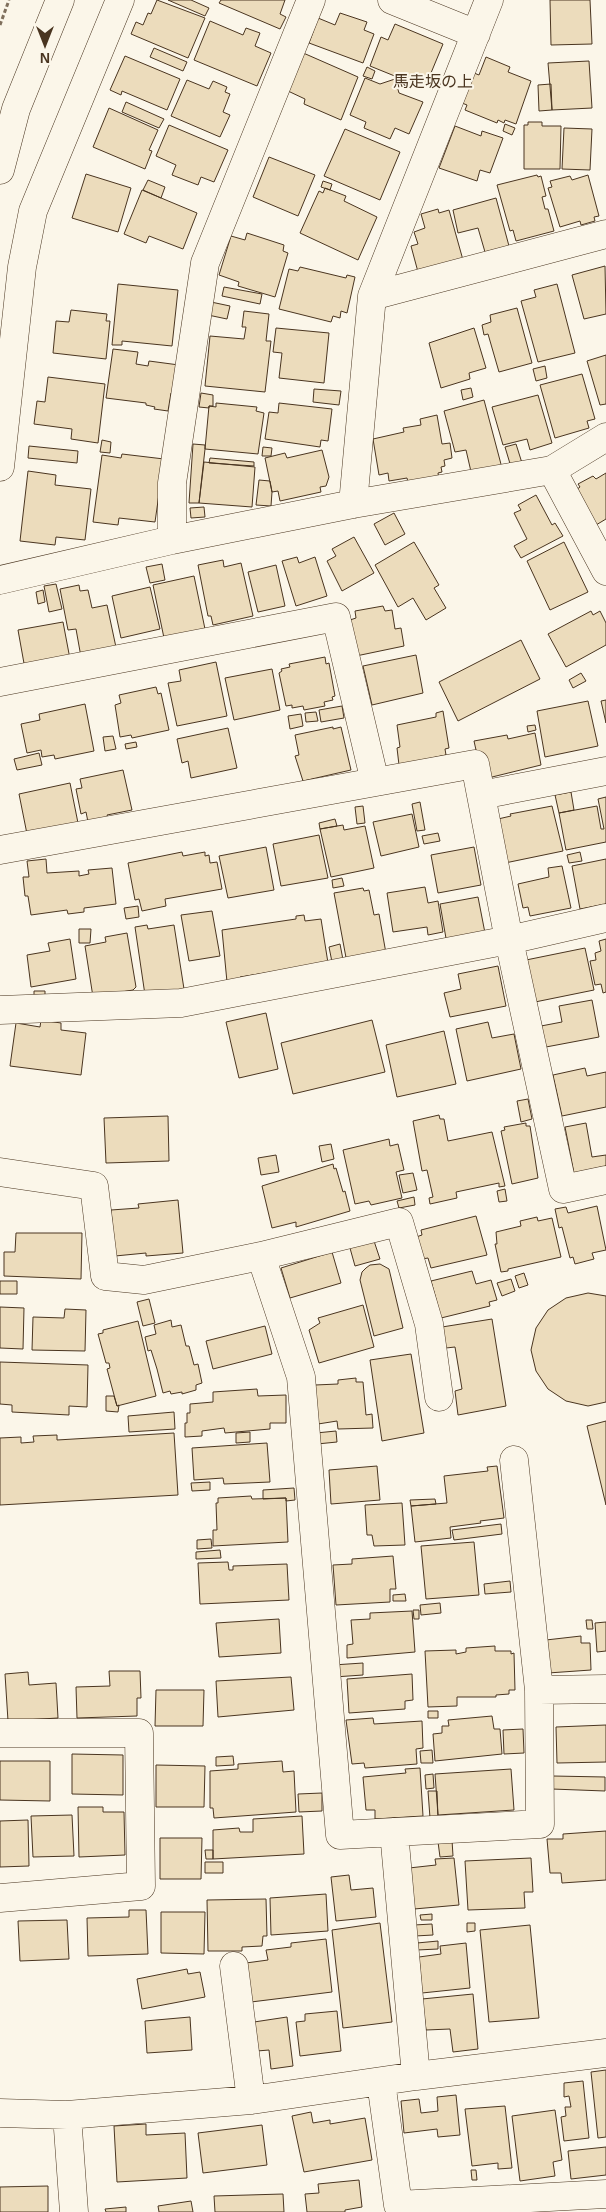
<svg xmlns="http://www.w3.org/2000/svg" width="606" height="2212" font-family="Arial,'Noto Sans JP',sans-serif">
<rect width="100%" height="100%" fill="#fbf6e9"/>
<path fill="#ecdcbc" stroke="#4a3520" d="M157,0L205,18L188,58L131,34L136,22L143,25L148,13L151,14Z
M168,0H191L209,8L205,16Z
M221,0H285L280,14L286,17L280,29L219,3Z
M550,0H590L592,44L551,45Z
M340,13L367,22L364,30L374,34L363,63L309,43L318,18L335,25Z
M210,21L243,35L246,28L260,33L255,46L271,53L257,86L194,60Z
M395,24L443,44L426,85L408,78L407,81L370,66L381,37L388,40Z
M154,48L187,62L183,71L150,57Z
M301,52L358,77L341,120L304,104L305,99L288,91Z
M125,56L180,79L167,110L122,91L121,95L110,90Z
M486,57L510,67L508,72L531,81L516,124L505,120L504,123L498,120L497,123L465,110L467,105L462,103L474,73L479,75Z
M589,61L592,108L552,110L548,63Z
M367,67L375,71L372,79L363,76Z
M365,78L380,84L395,79L399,93L423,102L409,134L395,128L390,139L364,128L366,122L350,115Z
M187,80L209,89L213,81L227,87L225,92L230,94L223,112L230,115L220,137L171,116Z
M551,84L552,110L539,111L538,85Z
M126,102L164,119L159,128L122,112Z
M109,108L158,130L149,150L152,151L145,169L93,147Z
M528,122H542V126H561L560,169H524V125H528Z
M505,124L515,128L512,135L503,131Z
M169,125L228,150L214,182L201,177L198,185L172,175L176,165L156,156Z
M455,126L481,136L482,131L503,138L490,173L480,170L477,181L439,168Z
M564,128L592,129L590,170L562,169Z
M345,129L400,152L380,200L324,176Z
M269,157L315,175L298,216L253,197Z
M86,174L131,188L118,232L72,218Z
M537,175L538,177L541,176L546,196L542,197L545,209H548L554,231L516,241L513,230L510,231L497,185Z
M588,175L599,216L594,217L595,221L581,225L580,221L560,227L548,188L552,187L550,181L570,176L572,180Z
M148,180L165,187L161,198L143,190Z
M323,181L332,184L330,190L321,187Z
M325,188L346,196L344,201L377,217L358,260L300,233L319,191L323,193Z
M142,190L197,213L183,249L149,236L146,243L124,234Z
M496,198L509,246L485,252L478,228L458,233L453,210Z
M438,209L439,213L449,210L463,260L418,272L411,246L418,244L414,232L425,228L421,214Z
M247,233L284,245L283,251L288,253L275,297L238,286L239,282L219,275L231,236L245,240Z
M605,266L606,314L584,319L572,275Z
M300,267L346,278L347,275L355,277L347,313L341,311L340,318L333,316L331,322L279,309L289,269L298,271Z
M118,284L178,290L172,346L122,341V345H112Z
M557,284L575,353L538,362L521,301L536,297L534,290Z
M224,287L262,294L260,304L222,296Z
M211,302L230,306L227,319L208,315Z
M517,308L532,363L499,372L488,334L484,335L482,325L491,322L490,315Z
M71,310L107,314L106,321H110L106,359L53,353L56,321L69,322Z
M244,311L269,314L266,341H271L265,392L205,386L210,336L244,339L246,327H242Z
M276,328L329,333L324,383L279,378L282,353L273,352Z
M474,328L486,368L469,373L470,379L441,388L429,343Z
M113,349L138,352L136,364L148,366L149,361L179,365L175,394L171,393L168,411L154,409L155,407L146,405V403L106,398Z
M606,355V404L600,405L587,361Z
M545,366L547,378L536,381L533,369Z
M582,374L595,419L587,421L589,428L555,438L540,385Z
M48,377L105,384L98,443L71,439L72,429L34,424L37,401L45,402Z
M471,388L473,397L463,400L461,390Z
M314,389L341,391L339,405L313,402Z
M201,393L213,395V406H209V408L199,407Z
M538,395L552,443L530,450L527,439L503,445L492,407Z
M484,400L502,468L472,476L466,450L455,452L444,411Z
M216,403L257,407L256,411L264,413L258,454L205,449L209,406L216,407Z
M279,403L332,409L328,441L321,440L320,447L265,439L269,412L278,413Z
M437,415L442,444L450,443L452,458L444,460L445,466L441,467L442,472L438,473L439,480L409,487L407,478L389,481L388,473L379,475L373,439L404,432L403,428L421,425L420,419Z
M102,440L111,442L110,453L100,452Z
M193,444L205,445V449L199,503H189Z
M516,444L522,463L511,467L505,447Z
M29,446L78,451L77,463L28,458Z
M263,447L272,448L271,456H262Z
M322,450L329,477L326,486L320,487L321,492L280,501L278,491L272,492L265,458L285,453L287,458Z
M122,454L164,459L155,522L119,518L118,525L93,522L102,455L121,458Z
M210,458L254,462V466L209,463Z
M204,462L255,467L252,507L199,503Z
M28,471L56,475L55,485L91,489L85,540L56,537L55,545L20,541Z
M606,473V519L596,525L576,490L580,487L578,484L593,476L596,479Z
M259,480L270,481L272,492L271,506L256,505Z
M536,495L552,525L555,523L563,536L521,558L514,546L527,539L514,513L521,510L518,505Z
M204,507L205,517L191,518L190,508Z
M394,513L405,534L385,545L374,524Z
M354,537L374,573L342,591L327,561L336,556L332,549Z
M414,542L439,585L434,588L446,608L426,620L413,598L398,607L375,565Z
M564,542L588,592L550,610L527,561Z
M297,557L299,563L315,557L327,596L296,606L282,561Z
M223,560L224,567L241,563L253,616L213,625L211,616H208L198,565Z
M162,564L165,580L150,583L146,567Z
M276,565L285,606L258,612L248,572Z
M194,576L205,629L164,638L153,585Z
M56,584L62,609L49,612L44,586Z
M79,585L80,591L88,590L92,608L107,605L117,652L81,657L76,629L68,630L60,589Z
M150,587L160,629L121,638L112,596Z
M43,590L45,602L38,604L36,592Z
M383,606L385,611L392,610L395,629L401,628L404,646L356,656L350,620L356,618L355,611Z
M591,611L593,615L600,611L606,623V645L566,667L548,634Z
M63,622L70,659L25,669L18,630Z
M521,640L540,679L458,721L439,682Z
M416,655L423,693L372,705L363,666Z
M325,657L326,664L329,663L335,696L332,697L333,700L324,702L325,706L304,710L303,706L292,708V705L286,706L279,673L282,671L281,669L290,667L289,664Z
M216,662L227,716L177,726L168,683L181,681L179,670Z
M272,669L280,710L234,720L225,678Z
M581,673L586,681L573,688L569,680Z
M156,687L158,694L161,693L169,730L132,738L131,735L120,737L115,705L121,703L119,695Z
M606,700V723L601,701Z
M588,701L598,746L545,757L537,711Z
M85,704L94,751L55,759L54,755L42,757L41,750L27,753L21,724L40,720L39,714Z
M342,706L344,718L321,722L319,710Z
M443,711L449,748L445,749L446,755L399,765L397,748L400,747L397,725L436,717V713Z
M316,712L318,721L306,722L305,713Z
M301,714L303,726L290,729L288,716Z
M535,725L536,730L528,732L527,726Z
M333,727V729L341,727L351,770L303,781L295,756L299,755L295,735Z
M228,728L237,768L191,778L188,761L182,763L177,739Z
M535,733L541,765L488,778L480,768L474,741L507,735L508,739Z
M113,736L116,749L105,751L103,737Z
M136,742L137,747L126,749L125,744Z
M39,753L42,765L17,770L14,759Z
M123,770L132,810L107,815L108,818L88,822L86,812L81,814L76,789L82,788L80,779Z
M70,783L79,828L28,839L19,794Z
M571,792L574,810L559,813L555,795Z
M606,797V842L566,850L559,813L597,806L601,829H604L598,799Z
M420,802L425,830L417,831L412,804Z
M363,806L365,823L357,824L355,807Z
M552,806L563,851L505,863L498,819L511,816L510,814Z
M412,814L419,847L381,856L373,822Z
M335,819L337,826L320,829L319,823Z
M343,825L344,830L365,826L374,868L331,877L320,829Z
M438,833L440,841L424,844L422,836Z
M319,835L328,878L281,886L273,844Z
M266,847L274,890L228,898L219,856Z
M474,847L481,885L438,893L431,855Z
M182,852L183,856L205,852V856L209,855L210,863L217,862L222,889L165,899L166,906L142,911L139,899L135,900L128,863Z
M580,852L582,861L569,863L567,855Z
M46,859L47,873L79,871V876L89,874L88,870L112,868L116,904L84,908V912L68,914L67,910L31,915L28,896H25L23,877H29L27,861Z
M606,859V904L580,909L572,866Z
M562,866L571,908L530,916L528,907L523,908L518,884L549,877L548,868Z
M342,878L344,886L333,888L332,880Z
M425,887L428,903L438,901L443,932L428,935L427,927L393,932L387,893Z
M363,888L364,891L369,890L374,915L379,914L387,959L347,963L334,893Z
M478,897L485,933L447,944L440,904Z
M138,906L139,917L126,919L124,908Z
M212,911L220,956L189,961L181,915Z
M304,915L305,921L321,919L328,963L240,977V980L227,982L222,930L296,919V916Z
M147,925L148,929L174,925L184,989L145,995L135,927Z
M79,929H91L90,943H79Z
M127,933L136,987L133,990L93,997L85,946L106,942L105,937Z
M70,939L76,979L31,987L27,955L50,951L48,943Z
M606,939V992L603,993L601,984L595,985L590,961L596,960L595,953L601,951L599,941Z
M340,944L344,965L333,967L329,947Z
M585,948L594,990L535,1002L526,960Z
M498,966L506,1006L450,1017L444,993L461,989L458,974Z
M34,991H45V995H34Z
M592,1000L599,1037L546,1047L541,1026L562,1022L559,1006Z
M266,1013L278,1069L239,1078L226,1022Z
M41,1020L61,1023V1030L86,1033L81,1075L10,1066L16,1023L40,1027Z
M372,1020L385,1072L293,1094L281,1043Z
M488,1022L492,1038L514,1034L521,1069L467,1081L456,1029Z
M444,1031L456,1084L397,1097L386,1045Z
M585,1068L587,1076L606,1072V1107L562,1116L553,1075Z
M528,1099L532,1119L521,1122L517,1101Z
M439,1115L440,1119H444L448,1141L492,1132L505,1186L499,1187V1183L456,1192L457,1198L430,1204L429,1198L433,1197L427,1170L422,1171L413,1121Z
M168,1116L169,1161L106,1163L104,1118Z
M526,1123V1126H530L538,1178L512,1184L501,1131L505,1130L504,1127Z
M586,1123L592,1157L606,1155V1166L574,1173L565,1127Z
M389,1139L390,1146L398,1144L404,1170L396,1172L402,1198L371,1205L369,1201L355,1204L343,1150Z
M331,1144L334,1159L322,1162L319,1146Z
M276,1155L279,1172L261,1175L258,1158Z
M333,1164L334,1169L336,1168L343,1192L345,1191L350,1211L296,1227V1222L272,1228L262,1186Z
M413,1173L417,1190L403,1193L399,1175Z
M505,1189L507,1201L499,1202L497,1191Z
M414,1197L415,1205L399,1208L397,1201Z
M178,1200L183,1253L146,1256V1253L115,1256L111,1210L139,1208L138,1204Z
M597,1206L606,1250L592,1253L594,1259L575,1264L573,1257L570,1258L562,1227L559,1228L555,1209L566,1207L568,1213Z
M476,1216L487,1255L431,1268L428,1258L422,1259L416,1237L422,1235L421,1230Z
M537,1217L538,1221L552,1218L561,1257L508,1269V1271L501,1272L495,1244H497L496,1232L521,1226L520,1221Z
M16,1233H82L81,1279L4,1276V1252H15Z
M372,1235L380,1259L355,1266L348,1241Z
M332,1252L341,1283L290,1298L281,1268Z
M380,1264L389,1269L403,1328L374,1336L360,1280L362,1272L366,1268L370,1265Z
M472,1271L476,1284L491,1280L497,1300L489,1302L490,1306L441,1318L431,1281Z
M524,1273L528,1285L519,1288L515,1276Z
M511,1279L515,1291L502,1296L497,1283Z
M0,1281H17V1294H0Z
M588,1293L606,1296V1402L588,1406L566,1401L548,1389L536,1371L531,1350L536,1328L548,1310L566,1298Z
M149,1299L155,1323L143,1326L137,1302Z
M363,1305L374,1347L319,1363L309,1330L320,1323L318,1318Z
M0,1307L24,1308L23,1349L0,1348Z
M65,1309L86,1310L85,1351L32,1350L33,1317L64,1318Z
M492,1319L506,1406L458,1415L455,1391L462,1389L455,1347L446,1348L442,1327Z
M171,1320L172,1327L181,1325L186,1346H189L194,1365L198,1364L202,1383L196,1385V1390L182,1394V1392L171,1394L170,1391L163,1393L157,1369L151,1350L148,1351L145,1337L156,1334L154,1325Z
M138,1321L156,1396L117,1406L107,1369L110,1368L109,1363H106L98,1334L103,1333V1330Z
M265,1326L272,1354L213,1369L206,1341Z
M411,1354L424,1433L382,1441L370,1360Z
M0,1362L88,1365L87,1407L69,1406V1415L12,1412V1405L0,1404Z
M356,1378V1382H363L366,1415L372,1414L373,1428L338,1429L337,1421L318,1424L315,1385L338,1384V1380Z
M257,1389L258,1396L286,1395V1423H270V1429L225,1433L224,1428L202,1431V1436L185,1437V1423H187V1413H190V1404L213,1402V1392Z
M106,1396H114L117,1406L119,1405L118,1412L106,1411Z
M174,1412L175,1429L129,1432L128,1416Z
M606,1421V1505L587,1426Z
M336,1431L337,1442L317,1444L316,1433Z
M250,1432V1442L236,1443V1433Z
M174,1433L178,1495L0,1505V1438L21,1437V1443L34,1442L33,1436L57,1435V1440Z
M267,1443L270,1482L224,1484L223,1478L194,1480L192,1448Z
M377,1466L380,1500L331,1504L329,1470Z
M497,1466L504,1518L480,1521L481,1523L450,1527L451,1538L415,1542L411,1506L447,1503L444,1476L488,1471L487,1467Z
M210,1482V1490L192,1491L191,1483Z
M294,1488L295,1500L286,1501V1498L263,1499V1490Z
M251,1496L252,1499L286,1498L288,1542L213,1546V1530H217L216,1503H218V1498Z
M435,1499L436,1504L411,1506L410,1500Z
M402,1503L405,1545L374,1546L372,1535H367L365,1505Z
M501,1524L502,1534L454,1540L452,1530Z
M211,1539L212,1548L197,1549V1540Z
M474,1542L479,1595L426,1599L421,1546Z
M220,1550L221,1558L196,1559V1552Z
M393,1556L396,1589H390V1602L336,1605L333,1565L352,1564V1559Z
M228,1562L229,1570H233V1566L287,1564L289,1600L200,1604L198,1563Z
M510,1581L511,1592L485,1594L484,1584Z
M405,1594L406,1601H393V1595Z
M440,1603L441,1613L421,1615L420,1605Z
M413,1610H419V1619H414Z
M412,1611L415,1652L347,1658V1645L353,1644L351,1620L370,1619V1613Z
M279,1619L281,1653L219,1657L216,1623Z
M586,1620H592L593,1629H587Z
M606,1622V1651L597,1652L595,1623Z
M581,1636V1643H590L591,1670L548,1673L546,1640Z
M495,1646V1651H511V1654L514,1653L515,1690H509V1694L496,1695V1697H457V1706L428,1707L425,1651L456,1650V1654L466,1652V1648Z
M363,1663V1675L334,1677L333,1665Z
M109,1671H140L141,1698H137V1716L77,1718L76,1687L110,1686Z
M28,1672L29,1685L56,1683L58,1718L8,1721L5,1674Z
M412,1674L413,1700L405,1701V1709L349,1713L347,1679Z
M291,1677L294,1710L218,1717L216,1681Z
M156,1690H204L203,1726H155Z
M428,1711H438V1718H428Z
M492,1716L494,1729H500L502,1754L435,1761L433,1734L442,1733V1726H449L448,1720Z
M373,1718L374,1724L422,1721L423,1748L416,1749L417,1764L365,1768L364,1763L352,1764L346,1720Z
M606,1725V1762L557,1763L556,1727Z
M523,1729L524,1753L504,1754L503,1730Z
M432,1750L433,1763H421L420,1751Z
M72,1754L123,1755V1795L72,1794Z
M233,1756L234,1765L216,1766V1757Z
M0,1761H50V1801L0,1800Z
M282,1761L283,1772L294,1771L296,1812L214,1818L213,1808H210V1771L238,1769V1764Z
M156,1765L205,1766L204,1807H156Z
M420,1768L423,1816L375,1819V1810H366L363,1777L406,1773L405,1769Z
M511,1769L514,1810L438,1815L435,1774Z
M433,1774L434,1788L426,1789L425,1775Z
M553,1776L605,1777V1791L552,1789Z
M428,1791H437L438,1818H430Z
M322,1793V1811L299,1812L298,1794Z
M78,1807H103V1812H124L125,1855L79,1857Z
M72,1815L74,1856L33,1857L31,1816Z
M302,1816L304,1854L213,1859V1830L239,1828L240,1832H253V1819Z
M28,1820L29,1866L0,1867V1821Z
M606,1831V1880L562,1883L561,1873H550L547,1839H563V1834Z
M160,1838H202L201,1879H160Z
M452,1840L453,1856L440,1857L438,1842Z
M205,1850H213V1859H206Z
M454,1858L459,1905L414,1909L409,1868L436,1865L435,1859Z
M531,1858L533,1892H524L525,1908L468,1910L465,1861Z
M205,1862H223V1873H205Z
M349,1875L351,1890L373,1888L376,1917L336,1921L331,1877Z
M326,1894L328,1931L271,1935L270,1898Z
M266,1899L267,1936H263L262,1946L242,1947V1951H208L207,1900Z
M129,1910H146L148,1954L88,1956L87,1918L129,1917Z
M161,1912H205L204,1954L161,1953Z
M432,1914V1920H421L420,1915Z
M67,1920L69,1959L20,1961L18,1921Z
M380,1923L392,2022L343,2028L332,1930Z
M467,1923H475V1931L467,1932Z
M432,1924L433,1935L415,1936L414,1925Z
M530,1925L539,2018L489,2022L480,1930Z
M326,1939L332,1992L251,2002L246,1963L268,1960L266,1950L291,1947V1943Z
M438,1941V1949L417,1950V1943Z
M466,1943L470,1988L422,1993L419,1957L441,1954L440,1946Z
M187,1969L188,1974L200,1972L205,1997L142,2009L137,1979Z
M473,1994L478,2049L453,2052L450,2029L426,2030L422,1999Z
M337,2011L341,2051L300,2056L296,2022L305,2021V2014Z
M190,2017L192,2050L147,2053L145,2021Z
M287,2017L293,2066L271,2069L269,2050L257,2051L254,2022Z
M606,2070V2137L598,2138L591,2072Z
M583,2081L589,2138L564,2141L561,2117L566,2116L565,2107H571L569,2096L564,2097V2083Z
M456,2095L460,2135L438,2137L437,2129L404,2133L401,2101L419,2099L421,2113L438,2111L437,2097Z
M505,2106L512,2168L498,2169V2163L472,2166L465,2109Z
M555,2110L562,2160L553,2162L555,2176L520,2181L512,2116Z
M311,2112L313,2123L330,2120V2124L365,2118L372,2160L304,2172L292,2116Z
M146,2124V2135L185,2133L187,2178L117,2182L114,2126Z
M262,2125L267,2165L203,2173L198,2133Z
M606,2147V2175L571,2179L568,2151Z
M471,2170H476L477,2180H472Z
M359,2180L362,2207L345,2210V2212H307L305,2194L319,2193L318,2184Z
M48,2186V2212H0V2187Z
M283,2194L284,2212H215L214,2196Z
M191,2201L193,2212H159L158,2206Z
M126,2207V2212H106L105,2209Z"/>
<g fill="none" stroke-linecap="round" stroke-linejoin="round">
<g stroke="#4a3520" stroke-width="29">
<path id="minor" d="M392,0L476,34
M0,170L16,109L60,0
M372,296L606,234
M0,467L22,267L33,211L120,0
M552,470L606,571
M353,504L372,296L489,0
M172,540V483L205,263L311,0
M0,580L172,540L353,504L552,470L606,437
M0,682L336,617L375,782
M481,795L606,771
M0,850L475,764L509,940L563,1189L606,1180
M0,1010L181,1003L509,940L606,918
M0,1172L94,1186L105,1276L144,1280L261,1256L399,1222L429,1324L439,1397
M261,1256L301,1377L340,1835L540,1824L539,1690L514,1460
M539,1690L606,1689
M0,1733H139L141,1886L0,1898
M394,1832L416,2076
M234,1966L251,2100
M381,2082L398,2205L606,2194
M0,2113L67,2115L251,2100L416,2076L606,2053
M67,2115L74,2212"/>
</g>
<path stroke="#7f6f5c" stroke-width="3" stroke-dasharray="4 2.5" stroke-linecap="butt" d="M0,25L9,0"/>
<use href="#minor" stroke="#fbf6e9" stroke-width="28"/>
</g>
<g text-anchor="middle" stroke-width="4" stroke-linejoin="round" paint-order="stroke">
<g font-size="16" fill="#4a3520" stroke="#fbf6e9">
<text x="433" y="87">馬走坂の上</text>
</g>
</g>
<g transform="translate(45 45) rotate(180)" stroke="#fbf6e9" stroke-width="4" paint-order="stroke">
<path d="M0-4L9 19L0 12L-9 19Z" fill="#4a3520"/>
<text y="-8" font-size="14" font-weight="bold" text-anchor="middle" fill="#4a3520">N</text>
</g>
</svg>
